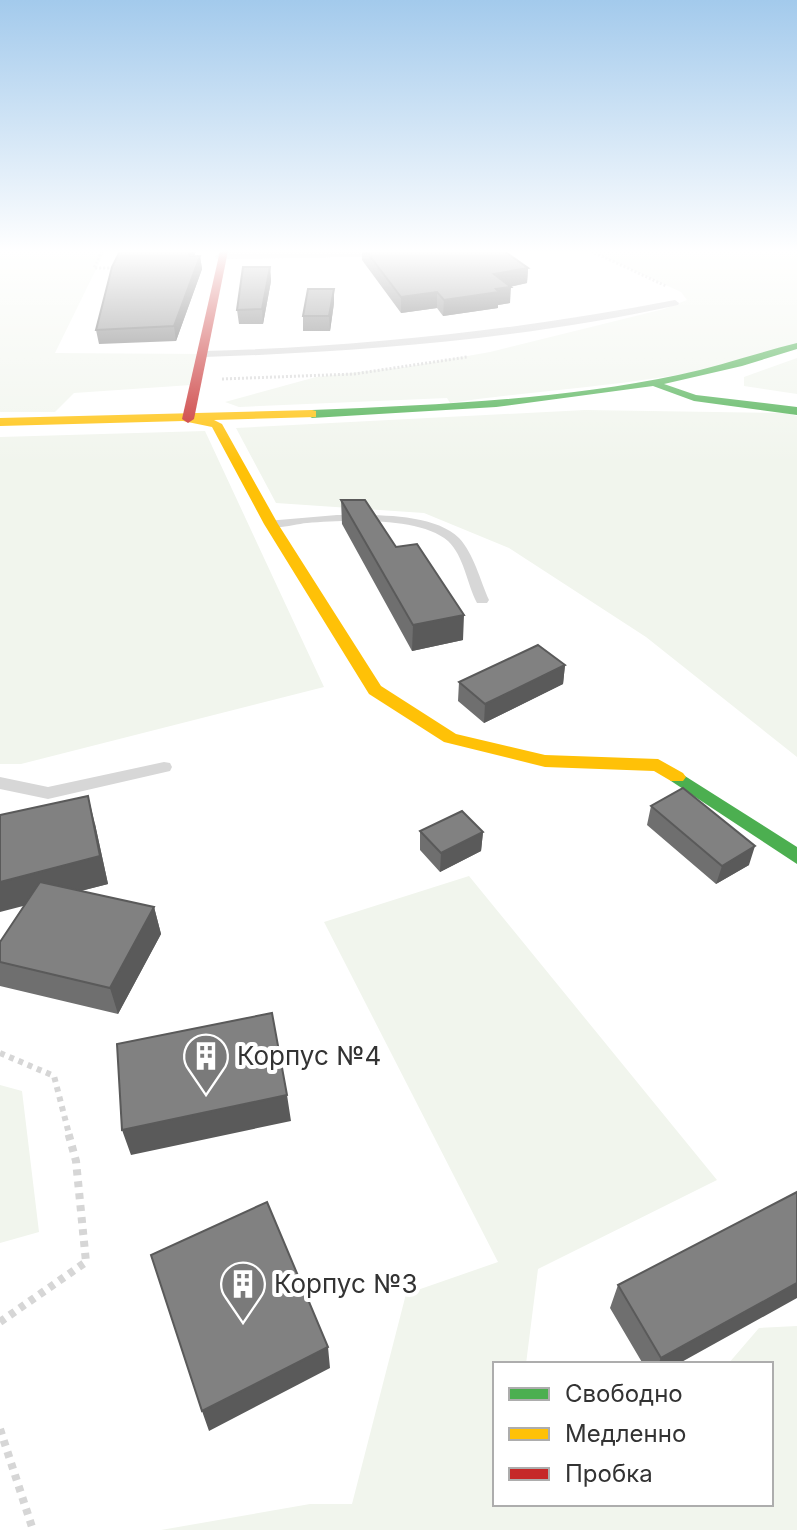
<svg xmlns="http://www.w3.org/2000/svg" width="797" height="1530" font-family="Inter,sans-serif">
<rect width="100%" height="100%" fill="#fff"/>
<path fill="#f1f5ed" d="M0,251H105L55,353L204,354L191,385L74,393L55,412H0Z
M591,251H797V346C687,384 565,386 450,403L447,398L239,407L225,402L316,377L405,367L490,352L664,309L687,300L681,292Z
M797,358V394L744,386V377Z
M585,410L787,413L797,416V757L646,637L509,548L424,513L276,503L236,428Z
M205,431L324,687L21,764H0V437Z
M469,876L717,1180L538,1269L526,1364H495V1504H771V1364H728L759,1328L797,1326V1530H161L310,1504H352L406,1294L498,1262L324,922Z
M0,1085L22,1091L39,1232L0,1243Z"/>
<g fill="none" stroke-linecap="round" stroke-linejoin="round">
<path stroke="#d6d6d6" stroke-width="3" stroke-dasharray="2 2" stroke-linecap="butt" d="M102,251L94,268H118
M591,251L666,286
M222,379L354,374L467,357"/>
<path stroke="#d6d6d6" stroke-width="6" stroke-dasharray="5 5" stroke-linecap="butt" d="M0,1053L54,1076L69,1134"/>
<path stroke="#d6d6d6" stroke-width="8" stroke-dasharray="6 6" stroke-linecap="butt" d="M0,1322L86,1262L76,1161L68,1132
M0,1429L33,1530"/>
<path fill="#d7d7d7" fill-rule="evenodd" d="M675,300L679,303L678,305C523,339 363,352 204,357L199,354L204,351C363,347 519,330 675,300Z
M337,515C371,515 433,512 459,538C474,554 480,580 489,600L487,603H477C467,584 464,556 448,541C419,516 344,520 307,523C295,524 275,531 265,524L267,521Z
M164,762L170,763L172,767L170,771L48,799L0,789V777L48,787Z"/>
<path fill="#d7d7d7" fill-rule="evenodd" d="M223,251H425L417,256L217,259L215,256Z"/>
<path fill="#4caf50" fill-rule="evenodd" d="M797,343V349L742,366L664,384L696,395L797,407V415L694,401L653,386L496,407L312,418L306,414L312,410C434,405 558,400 678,375C719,366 757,353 797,343Z
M677,771L797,847V864L671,781L668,777L671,773Z"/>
<path fill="#ffc107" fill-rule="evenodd" d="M312,410L316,411V417L214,420L222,424L278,524L381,686L456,734L545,755L658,759L683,773L686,777L683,781H671L654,771L545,767L444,742L369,694L264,524L212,427L183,421L0,426V418Z"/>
<path fill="#c62828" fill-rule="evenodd" d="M220,251H228L194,419L188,423L182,419Z"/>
</g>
<path fill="#6f6f6f" d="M362,251H504L528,268L527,283L510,287V303L498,305V308L443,316L437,308L401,313L362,260Z
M194,256H200L202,269L176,341L99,344L96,330Z
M270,267L271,281L263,324H239L237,310Z
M334,303L330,331H303V316Z
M341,500L396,547L463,640L412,651L342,524Z
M565,665L563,684L484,723L458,701L459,682Z
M651,806L749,865L716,884L647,825Z
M95,824L108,884L80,891L154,907L161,934L118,1014L0,986V942L24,905Z
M420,831L483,832L481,851L440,872L420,850Z
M618,1285L678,1364H643L610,1308Z"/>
<path fill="#5a5a5a" d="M190,251H196L190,269L189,256Z
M200,256L202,269L176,341L174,326Z
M270,267L271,281L263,324L262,309Z
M528,268L527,283L493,290L494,274Z
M511,287L510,303L498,305V308L443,316L444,300Z
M334,289V303L330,331L329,316Z
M437,292V308L401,313V297Z
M464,615L463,640L412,651L413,625Z
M565,665L563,684L484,723L485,704Z
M88,796L95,824L108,884L0,912V882Z
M483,832L481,851L440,872L441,853Z
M755,846L749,865L716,884L722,866Z
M154,907L161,934L118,1014L110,988Z
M287,1095L291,1121L131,1155L122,1130Z
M797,1283V1298L678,1364H658L661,1358Z
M328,1347L330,1368L209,1431L202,1411Z"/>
<path fill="#818181" stroke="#5a5a5a" stroke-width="2" d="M120,251H190L189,256H200L174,326L96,330L112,267Z
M366,251H504L528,268L494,274L511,287L496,289L499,292L444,300L437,292L401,297Z
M243,267H270L262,309L237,310Z
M308,289H334L329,316H303Z
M341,500H365L396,547L417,544L464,615L413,625Z
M538,645L565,665L485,704L459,682Z
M683,788L755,846L722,866L651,806Z
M88,796L100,856L0,882V815Z
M462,811L483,832L441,853L420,831Z
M40,882L154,907L110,988L0,962V942Z
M272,1013L287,1095L122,1130L117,1044Z
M797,1192V1283L661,1358L618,1285Z
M267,1202L328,1347L202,1411L151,1255Z"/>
<linearGradient id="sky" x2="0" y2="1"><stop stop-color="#a3caec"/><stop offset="0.54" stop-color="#fff"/><stop offset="1" stop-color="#fff" stop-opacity="0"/></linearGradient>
<rect width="797" height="465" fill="url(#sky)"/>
<defs>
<g id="building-pin" transform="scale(2.3)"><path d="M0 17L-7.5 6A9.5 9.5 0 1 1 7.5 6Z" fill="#7a7a7a" stroke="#fff"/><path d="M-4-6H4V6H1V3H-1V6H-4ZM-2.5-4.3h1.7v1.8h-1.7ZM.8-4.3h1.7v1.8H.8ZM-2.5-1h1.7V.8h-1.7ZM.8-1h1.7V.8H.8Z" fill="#fff"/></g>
</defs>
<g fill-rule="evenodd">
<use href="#building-pin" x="206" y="1056"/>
<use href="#building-pin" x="243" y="1284"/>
</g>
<g text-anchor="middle" stroke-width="8" stroke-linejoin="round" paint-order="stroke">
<g font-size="26" fill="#333" stroke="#fff" text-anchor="start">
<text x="237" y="1065">Корпус №4</text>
<text x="274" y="1293">Корпус №3</text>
</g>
</g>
<rect x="493" y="1362" width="280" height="144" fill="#ffffff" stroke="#adadad" stroke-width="2"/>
<rect x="509" y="1388" width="40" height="12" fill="#4caf50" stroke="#adadad" stroke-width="2"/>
<text x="565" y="1402" font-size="24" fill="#333333">Свободно</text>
<rect x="509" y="1428" width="40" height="12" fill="#ffc107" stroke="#adadad" stroke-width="2"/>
<text x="565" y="1442" font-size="24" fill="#333333">Медленно</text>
<rect x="509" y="1468" width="40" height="12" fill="#c62828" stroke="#adadad" stroke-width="2"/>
<text x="565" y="1482" font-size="24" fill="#333333">Пробка</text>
</svg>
